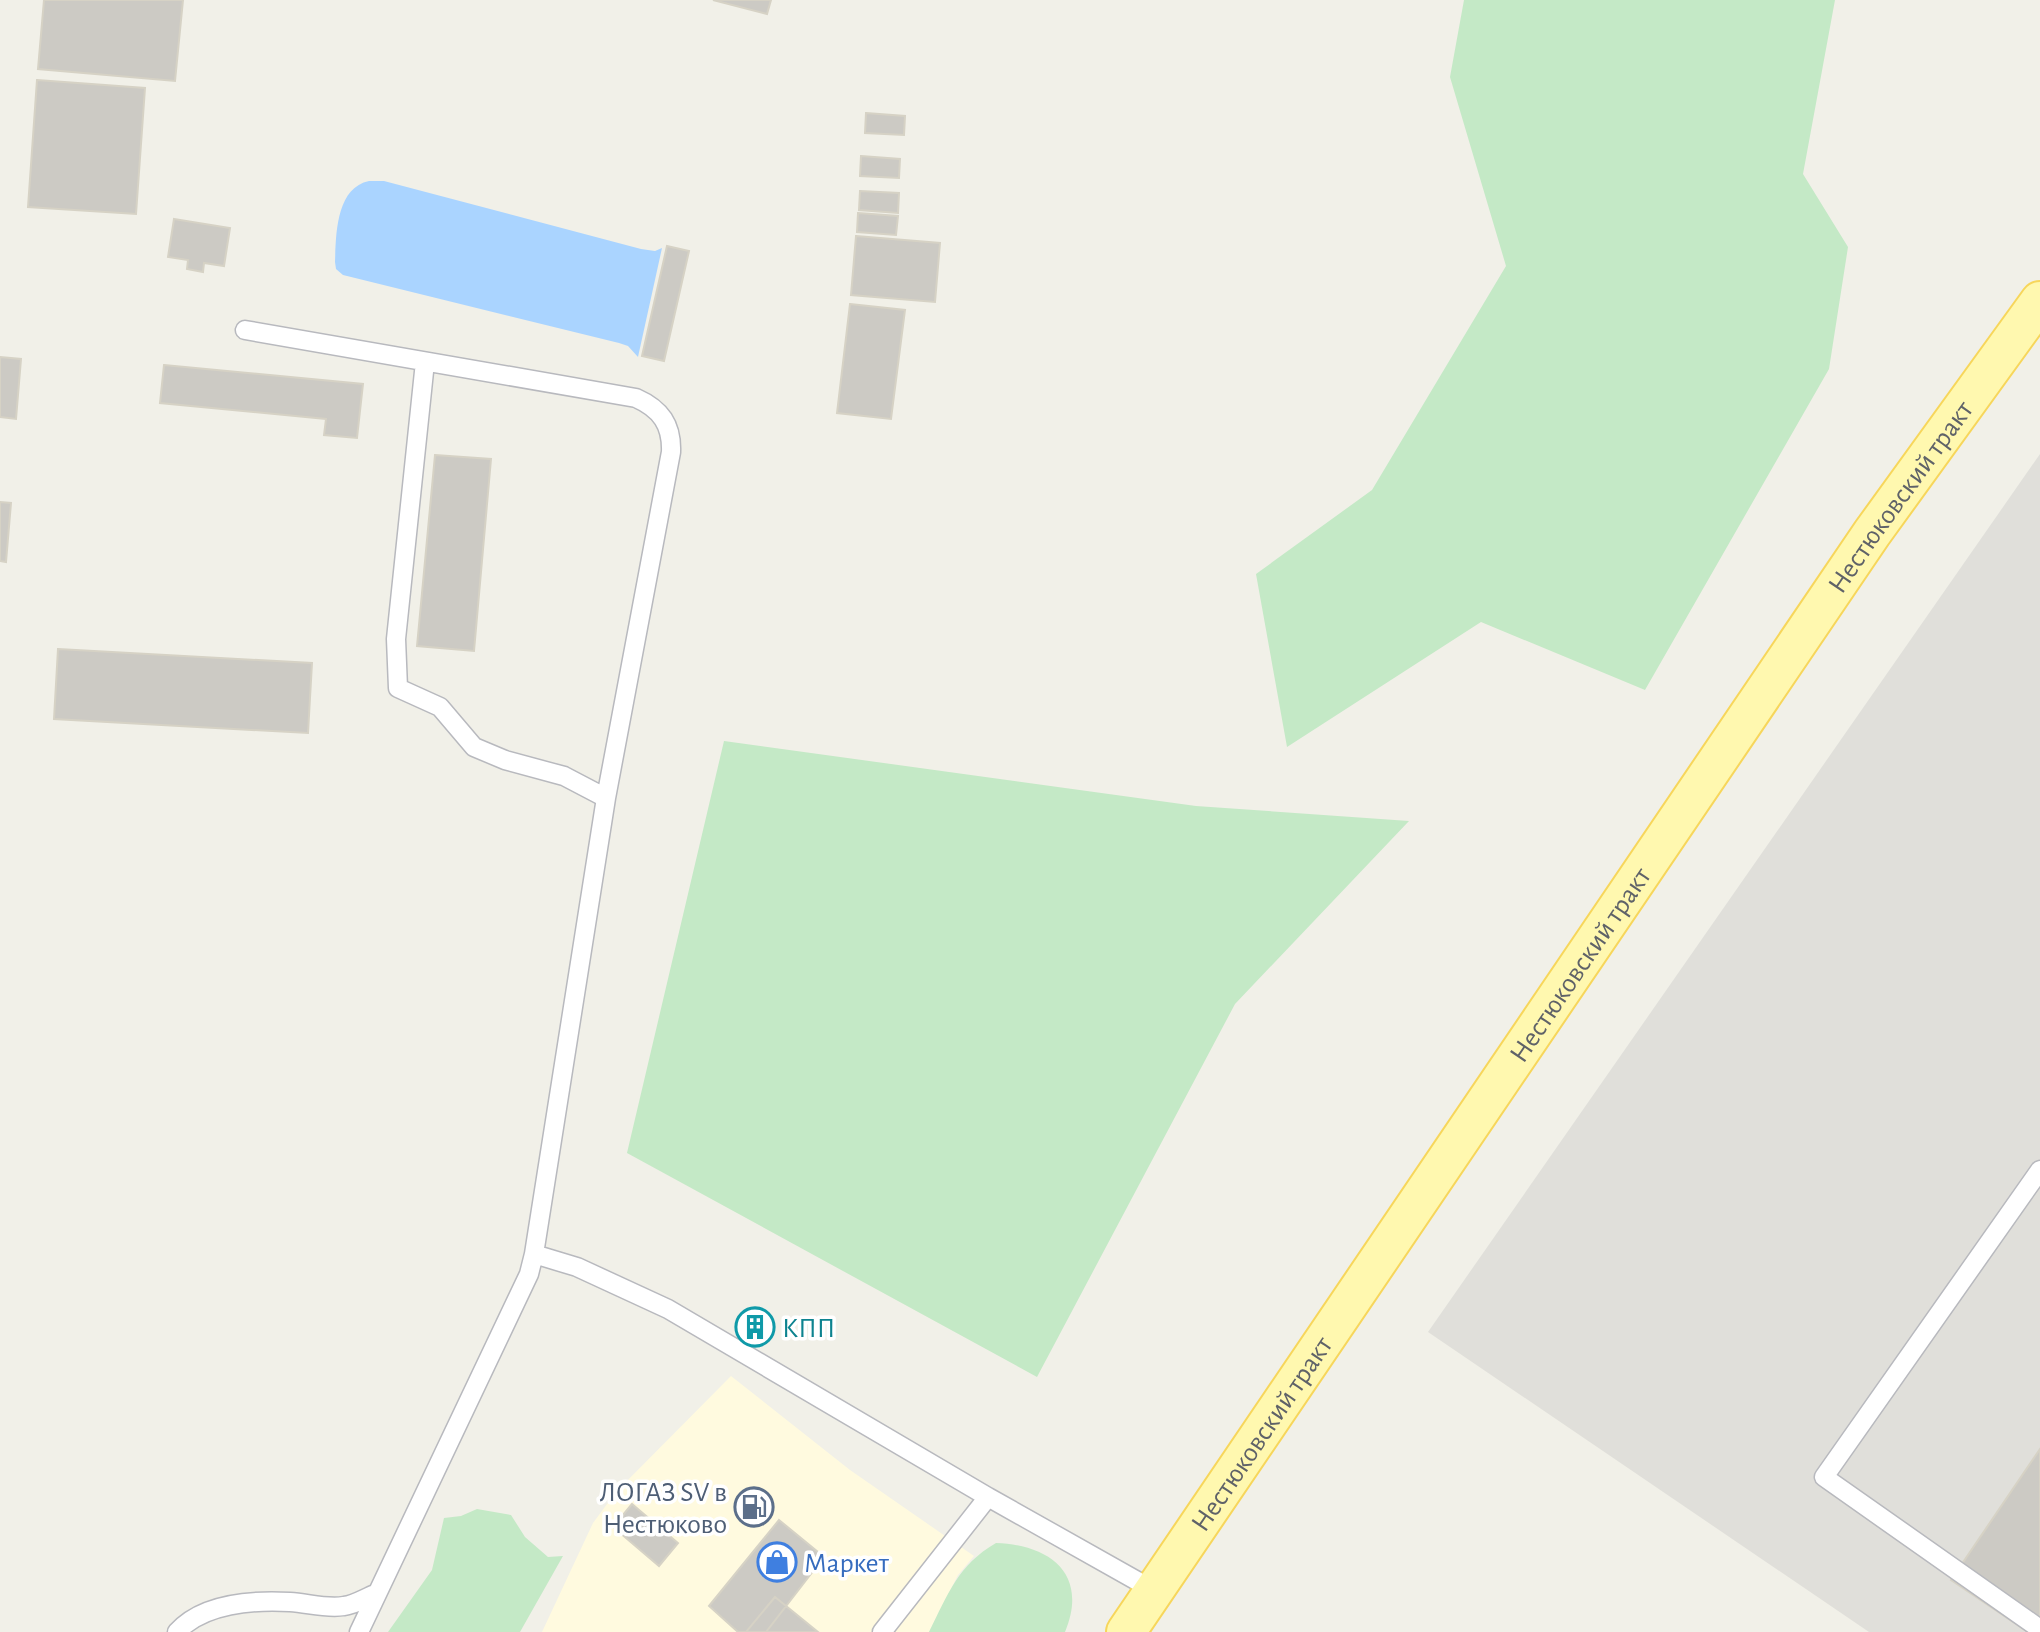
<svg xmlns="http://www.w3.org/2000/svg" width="2040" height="1632" font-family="'Alegreya Sans',sans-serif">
<rect width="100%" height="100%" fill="#f1f0e8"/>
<path fill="#fffadf" d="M731,1376L850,1470L974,1556L958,1575L929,1632H542L593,1523L616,1492Z"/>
<path fill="#e0dfda" d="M2040,454V1632H1869L1428,1332Z"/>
<path fill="#c4e9c6" d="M1464,0H1835L1803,174L1848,247L1829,369L1645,690L1481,622L1287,747L1256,574L1372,490L1506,266L1450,77Z
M724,741L1196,806L1409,821L1235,1004L1037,1377L627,1153Z
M477,1509L511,1515L525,1537L548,1557L563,1556L520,1632H388L432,1570L444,1518L461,1516Z
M996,1543C1050,1545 1089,1574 1065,1632H929C948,1594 958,1565 996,1543Z"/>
<path fill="#aad4ff" d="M369,181H384L641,249L655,251L662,248L638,357L628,346L619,343L343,275L336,269L335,262C336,234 336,188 369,181Z"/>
<path fill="#cccac4" stroke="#d6d2c5" stroke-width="2" d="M44,0H183L175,81L38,69Z
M713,0H771L767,14Z
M37,80L145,88L136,214L28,207Z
M866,113L905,116L904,135L865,133Z
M861,156L900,159L899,178L860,176Z
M860,191L899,193L898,213L859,210Z
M858,213L898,216L896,235L857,232Z
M174,219L230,228L224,266L204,263L203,272L187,269L188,260L168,257Z
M856,236L940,243L935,302L851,295Z
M667,246L689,251L664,361L642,356Z
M850,304L905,310L891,419L837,413Z
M0,357L21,359L16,419L0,417Z
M164,365L363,384L357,438L324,435L326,419L160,403Z
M435,455L491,459L474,651L417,646Z
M0,502L11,503L6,562L0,561Z
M58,649L312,663L308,733L54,719Z
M751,1315L767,1325L760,1338L743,1328Z
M2040,1449V1632H2028L1951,1580Z
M632,1504L678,1543L659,1566L613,1527Z
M779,1520L824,1557L766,1632H738L709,1606Z
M775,1597L818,1632H746Z"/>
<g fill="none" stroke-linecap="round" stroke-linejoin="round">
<g stroke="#b8b9be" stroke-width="21">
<path id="service" d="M245,330L636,398C661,409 672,425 671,452L606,798L534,1254L577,1267L668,1309L988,1497
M425,362L396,639L398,688L440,707L474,747L505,760L564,776L606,798
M2040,1170L1824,1477L2040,1629
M177,1632C203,1603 254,1600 290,1602C308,1603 326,1609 344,1606C354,1605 365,1598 375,1594
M359,1632L529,1274L534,1254
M882,1632L988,1497L1155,1591"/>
</g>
<g stroke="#f7d65b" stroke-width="42">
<g id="primary">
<path id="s1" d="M1126,1632L1872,533L2040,301"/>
</g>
</g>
<use href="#service" stroke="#fff" stroke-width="18"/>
<use href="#primary" stroke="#fff8af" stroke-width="38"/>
</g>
<defs>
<g id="building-ring" transform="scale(2.0125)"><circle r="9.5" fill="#fff" stroke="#0f9aa8" stroke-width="1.5"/><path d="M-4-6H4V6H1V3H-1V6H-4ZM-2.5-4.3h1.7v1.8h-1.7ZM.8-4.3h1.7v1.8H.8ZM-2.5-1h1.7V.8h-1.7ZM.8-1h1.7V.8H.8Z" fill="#0f9aa8"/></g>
<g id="fuel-ring" transform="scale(2.0125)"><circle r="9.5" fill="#fff" stroke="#5c6f8a" stroke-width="1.5"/><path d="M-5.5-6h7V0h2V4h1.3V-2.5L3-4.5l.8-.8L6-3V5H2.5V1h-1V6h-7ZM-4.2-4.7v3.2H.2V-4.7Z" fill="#5c6f8a"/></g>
<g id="shop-ring" transform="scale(2.0125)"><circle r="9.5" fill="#fff" stroke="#3f7fe0" stroke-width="1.5"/><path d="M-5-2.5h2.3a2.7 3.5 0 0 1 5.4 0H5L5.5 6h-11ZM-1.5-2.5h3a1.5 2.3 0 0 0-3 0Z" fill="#3f7fe0"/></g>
</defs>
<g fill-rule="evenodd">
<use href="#building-ring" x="755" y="1327"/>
<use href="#fuel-ring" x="754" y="1507"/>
<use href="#shop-ring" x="777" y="1562"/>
</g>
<g text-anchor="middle" stroke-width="7" stroke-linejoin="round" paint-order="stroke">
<g font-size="28" fill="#5f6268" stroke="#fff">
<text dy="10" stroke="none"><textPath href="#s1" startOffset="1374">Нестюковский тракт</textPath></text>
<text dy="10" stroke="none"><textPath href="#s1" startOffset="807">Нестюковский тракт</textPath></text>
<text dy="10" stroke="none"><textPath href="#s1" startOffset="240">Нестюковский тракт</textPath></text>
</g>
<g font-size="28" fill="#0d838f" stroke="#fff" text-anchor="start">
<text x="782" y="1337">КПП</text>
</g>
<g font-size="28" fill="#4e5e75" stroke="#fff" text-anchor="end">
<text x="727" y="1501">ЛОГАЗ SV в<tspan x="727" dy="32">Нестюково</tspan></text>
</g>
<g font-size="28" fill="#366cbe" stroke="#fff" text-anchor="start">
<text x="804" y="1572">Маркет</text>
</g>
</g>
</svg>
